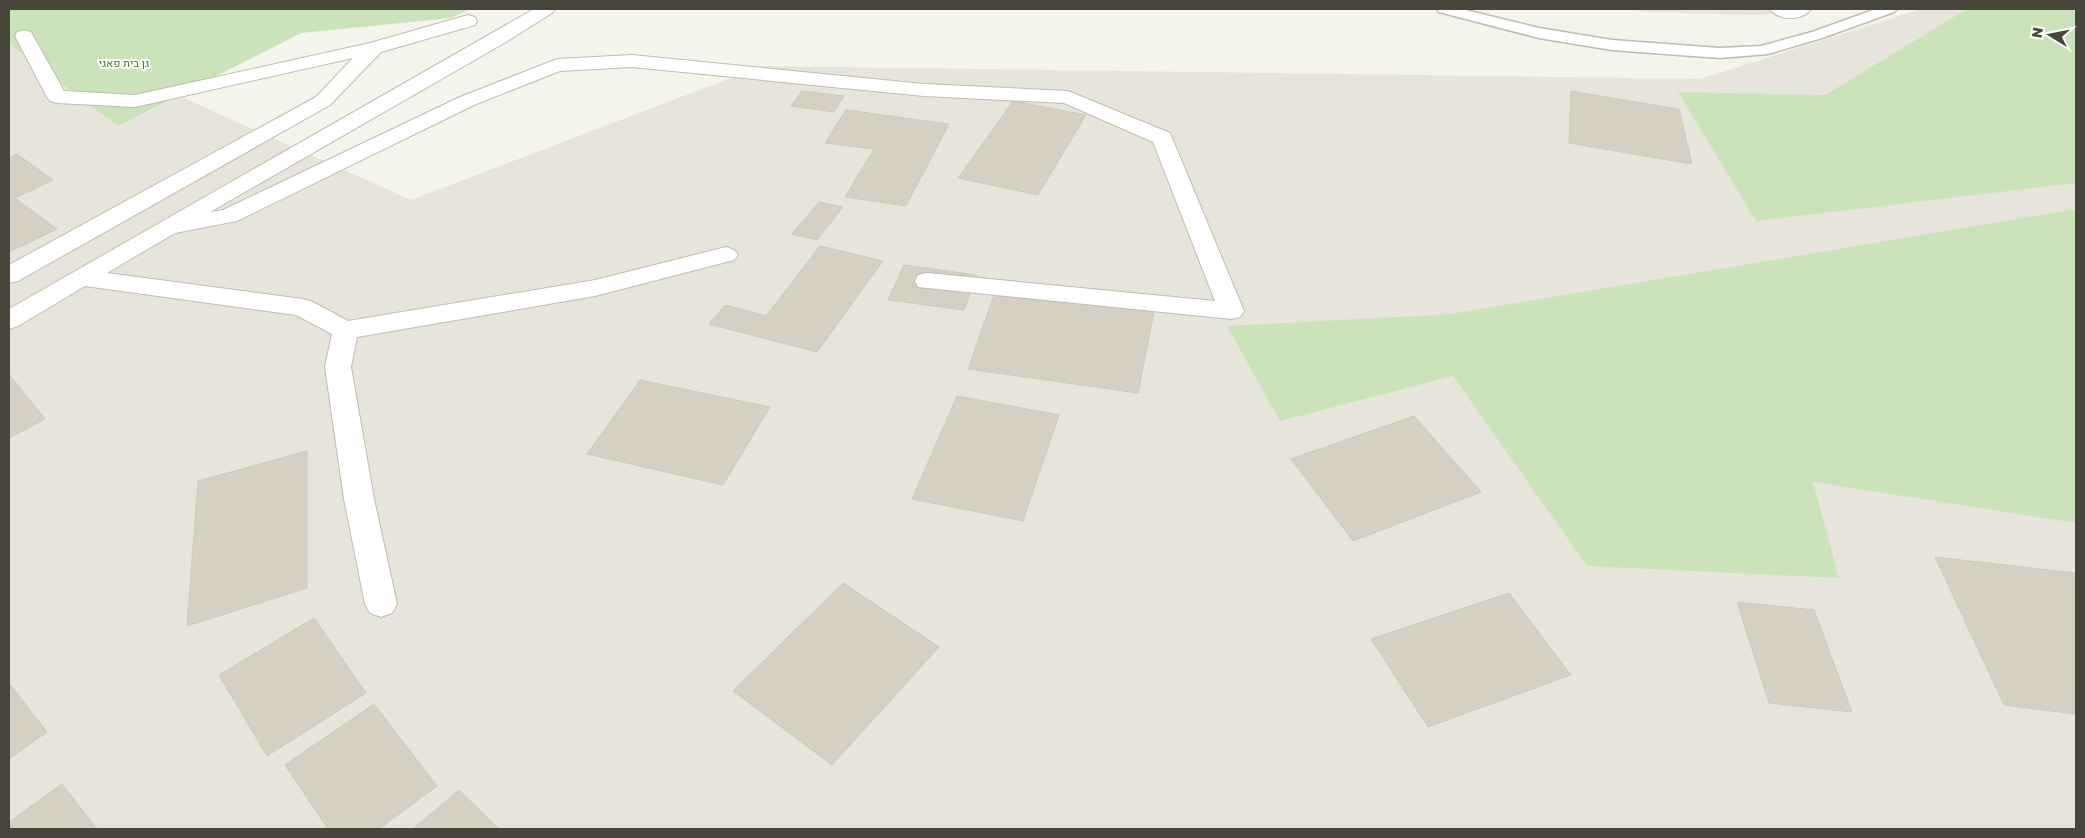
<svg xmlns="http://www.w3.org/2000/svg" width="2085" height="838" font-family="'Golos Text',Heebo,sans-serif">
<rect width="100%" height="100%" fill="#f4f3ec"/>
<path fill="#e7e5db" d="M9,9L79,51L411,200L762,66L1700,79L1921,9H2076V829H9Z
M1623,9H1805L1799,12L1753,15L1650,12Z"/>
<path fill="#cbe3ba" d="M9,9H470L451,18L301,33L118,126L9,44Z
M1967,9H2076V183L1756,221L1678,92L1825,95Z
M2076,209V523L1813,482L1839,578L1587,566L1453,376L1280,421L1227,326L1451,314Z"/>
<path fill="#d5d0c3" stroke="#cfc9b7" d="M802,91L844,96L834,112L791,106Z
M1571,91L1679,109L1692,164L1569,143Z
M1013,101L1086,115L1038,195L958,178Z
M846,110L949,124L906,206L845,197L874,149L825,143Z
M17,154L53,180L15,198L57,229L9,252V158Z
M819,202L843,207L817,240L792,234Z
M820,246L883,261L817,352L709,324L725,305L766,316Z
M904,265L977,275L964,310L888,300Z
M999,281L1156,302L1138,393L968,369Z
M9,374L45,419L9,438Z
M640,380L770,407L723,485L587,454Z
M957,396L1059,415L1023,521L912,499Z
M1414,416L1481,492L1353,541L1291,459Z
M307,451V588L187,626L198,481Z
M1935,557L2076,573V714L2004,705Z
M843,583L939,647L832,765L733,691Z
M1509,593L1571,675L1428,727L1371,639Z
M1737,602L1814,610L1852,712L1769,703Z
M314,618L366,693L267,756L219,675Z
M9,683L47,732L9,759Z
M374,704L437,786L379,829H328L285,765Z
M62,784L97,829H9V822Z
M459,790L499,829H413Z"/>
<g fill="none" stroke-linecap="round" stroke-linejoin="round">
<g stroke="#bfbcb0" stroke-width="3">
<path id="lane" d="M1437,9H1461L1539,28L1612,40L1720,48L1761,46L1812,32L1876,9H1897L1894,12L1822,38L1768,54L1720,58L1612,50L1539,38L1439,12Z"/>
</g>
<g stroke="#bfbcb0" stroke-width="2">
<path id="street" d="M534,9H555L552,13L506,42L210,212L223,210L460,97L557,59L632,55L924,84L1068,91L1170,133L1244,311L1240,317L1231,319L918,287L915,281L918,275L927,273L1215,301L1153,142L1064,103L924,96L632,67L560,71L474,105L237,221L175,233L107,273L302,299L311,301L348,321L595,280L726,247L734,250L738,255L734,260L595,296L357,337L351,367L374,499L397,604L392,613L381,617L370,613L365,604L344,499L325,367L332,334L296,315L85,286L18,326L9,329V309Z
M1770,9H1811C1803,21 1778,21 1770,9Z
M468,15L475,17L477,21L475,25L381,52L330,105L18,281L9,283V265L316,97L353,58L135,107L57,103L50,101L47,97L15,36L17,32L24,30L31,32L64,91L135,95L370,43Z"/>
</g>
<use href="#lane" fill="#fff" fill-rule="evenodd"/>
<use href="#street" fill="#fff" fill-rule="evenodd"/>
</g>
<g text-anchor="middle" stroke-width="4" stroke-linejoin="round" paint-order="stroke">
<g font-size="11" fill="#437334" stroke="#fff">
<text x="124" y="67">גן בית פאגי</text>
</g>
</g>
<rect width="2085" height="838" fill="none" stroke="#48453a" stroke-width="20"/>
<g transform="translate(2050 35) rotate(280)" stroke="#ffffff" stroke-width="4" paint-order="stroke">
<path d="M0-4L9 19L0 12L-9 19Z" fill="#48453a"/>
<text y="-8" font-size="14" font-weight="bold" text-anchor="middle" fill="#48453a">N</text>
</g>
</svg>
